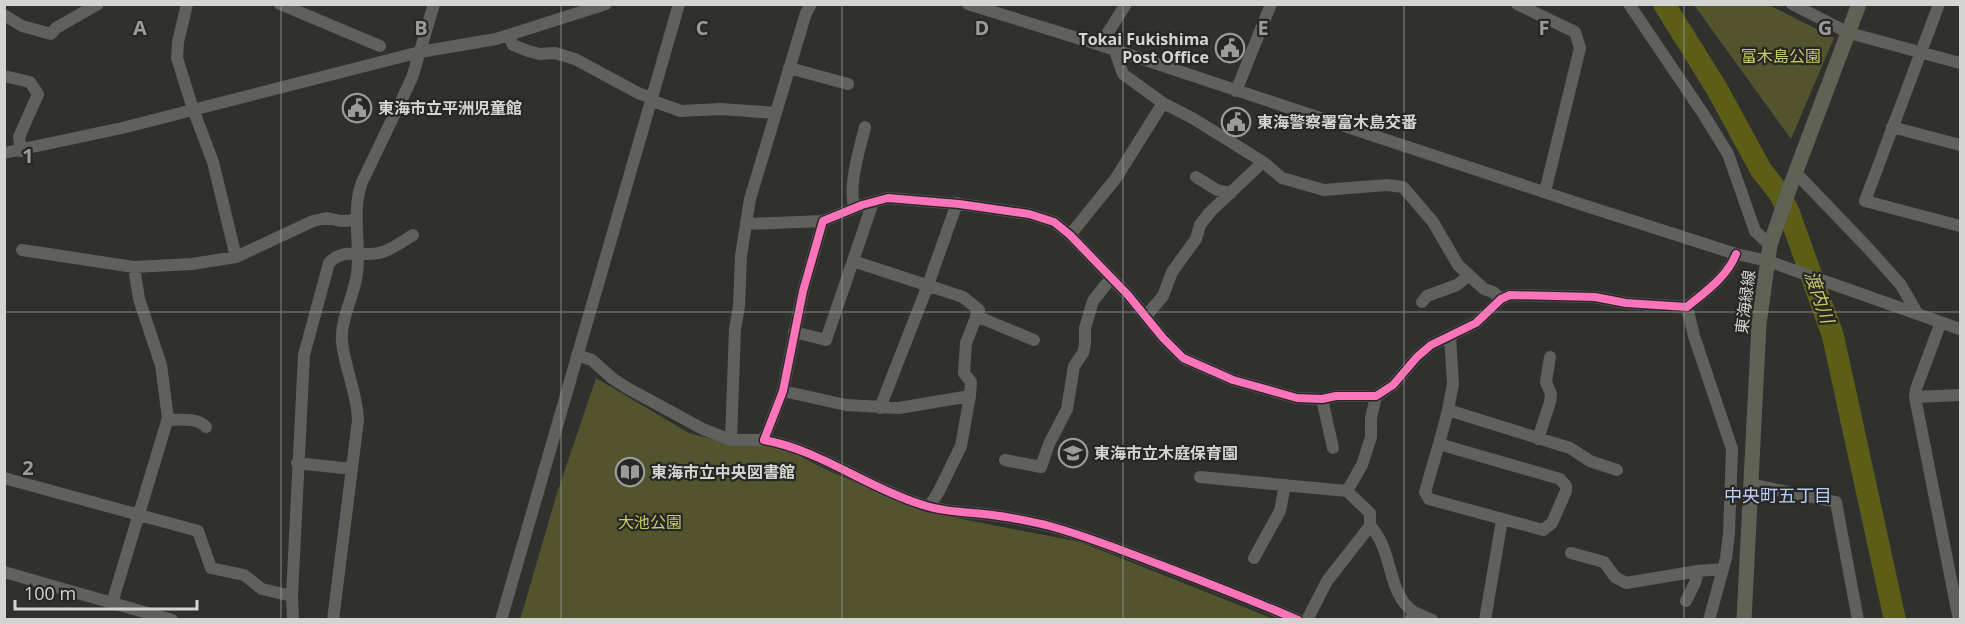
<svg xmlns="http://www.w3.org/2000/svg" width="1965" height="624" font-family="'Open Sans','Noto Sans JP',sans-serif">
<rect width="100%" height="100%" fill="#30302f"/>
<path fill="#53542e" d="M1694,5H1769L1834,38L1791,139Z
M596,378L689,433L724,442L779,446L829,471L921,511L1080,542L1274,619L520,620L557,493Z"/>
<g fill="none" stroke-linecap="round" stroke-linejoin="round">
<path stroke="#5c5e17" stroke-width="22" d="M1664,4L1717,89L1761,170L1780,194L1789,213L1833,336L1895,620"/>
<path stroke="#60605f" stroke-width="12" d="M187,4L178,42L177,58L193,109L213,162L236,257
M280,4L380,46
M968,4L1100,45L1580,204L1736,254L1768,261L1960,329
M1517,4L1575,32L1580,48L1545,192
M1629,4L1704,115L1728,154L1755,231L1770,245
M1792,4L1849,33L1960,63
M1939,4L1865,201L1960,226
M4,15L22,26L51,34L56,28L98,4
M508,35L513,45L528,51L540,54L555,53L575,59L640,94L651,97
M1100,45L1126,4
M1115,51L1123,74L1163,103L1194,119L1263,162L1282,178L1324,190L1387,185L1403,187L1433,222L1458,265L1484,289L1493,292L1501,299
M789,68L848,84
M4,76L30,82L38,94L19,137L21,151
M1236,91L1271,4
M650,100L681,111L721,109L776,113
M1892,127L1960,145
M4,153L122,128L420,52L496,39L606,4
M1796,173L1867,247L1901,285L1917,313
M1196,177L1217,190L1231,193
M855,208C847,188 860,148 865,127
M747,224L823,221
M1070,235L1116,178L1163,103
M22,250L134,267L192,264L236,257L313,221L327,218L341,221L357,220
M853,261L963,297L979,310L966,343L964,373L971,382L970,396L961,446L939,491L929,507
M1422,302L1427,296L1457,285L1469,275
M1687,307L1694,336L1732,449L1729,534L1726,558L1709,620
M976,316L1034,340
M1146,316L1163,296L1172,272L1196,239L1200,225L1210,212L1263,162
M1941,322L1916,389L1915,397L1959,620
M794,332L826,340L873,202
M1450,336L1453,384L1448,410L1570,448L1590,461L1617,470
M577,355L592,360L612,378L629,389L703,429L731,440H764
M783,391L846,405L899,408L970,396
M1915,397L1960,395
M1322,399L1333,448
M880,408L928,285L957,203
M167,420C180,420 197,417 206,427
M1538,439L1550,402L1551,394L1546,382L1550,357
M731,440L735,329L739,306L741,256L750,199L806,13L811,4
M1439,444L1560,479L1566,486V491L1552,523L1543,530L1429,499L1425,492Z
M1439,444L1448,410
M1005,460L1041,467L1049,444L1067,409L1074,366L1083,353L1085,344V328L1093,301L1111,278
M297,463L352,469
M1200,477L1347,491
M4,478L198,531L211,568L244,575L262,589L292,596
M1750,484L1836,502L1858,620
M1370,526C1394,550 1386,593 1414,612
M1571,553L1604,562L1615,577L1626,583L1698,571L1695,583L1686,601
M1254,558L1280,511L1285,485
M1698,571L1723,569
M4,572L172,620
M112,603L168,418L161,365L139,299L134,267
M1411,618L1414,612L1432,620
M293,620L292,596L304,355L329,263C343,247 361,257 379,253C390,251 403,241 413,235
M333,620L358,420C357,393 345,369 342,342C340,320 354,296 357,274C361,244 351,212 362,182L412,78L434,4
M501,620L679,4
M1298,620C1252,600 1205,582 1158,564C1121,550 1084,535 1046,525C1028,521 1010,517 992,515C967,512 943,512 920,504C866,487 820,450 764,440L783,391L803,291L823,221L862,205L888,198L959,204L1029,214L1054,222L1070,235L1128,295L1163,338L1183,358L1233,380L1297,398L1322,399L1336,396H1376L1393,385L1417,357L1431,345L1476,323L1501,299L1510,295L1595,297L1626,303L1687,307C1705,292 1728,276 1736,254
M1307,620L1327,581L1370,526V513L1347,491L1362,465L1371,437V418L1376,396
M1485,620L1502,520"/>
<path stroke="#616256" stroke-width="15" d="M1744,620L1759,324L1770,245L1790,187L1859,4"/>
<g stroke="#272724" stroke-width="11">
<path id="cycleway" d="M1298,620C1252,600 1205,582 1158,564C1121,550 1084,535 1046,525C1028,521 1010,517 992,515C967,512 943,512 920,504C866,487 820,450 764,440L783,391L803,291L823,221L862,205L888,198L959,204L1029,214L1054,222L1070,235L1128,295L1163,338L1183,358L1233,380L1297,398L1322,399L1336,396H1376L1393,385L1417,357L1431,345L1476,323L1501,299L1510,295L1595,297L1626,303L1687,307C1705,292 1728,276 1736,254"/>
</g>
<use href="#cycleway" stroke="#fb73b8" stroke-width="8"/>
</g>
<path fill="none" stroke="#9b9b99" stroke-width="1.5" stroke-opacity="0.55" d="M281,4V620M561,4V620M842,4V620M1123,4V620M1404,4V620M1684,4V620M4,312H1960"/>
<defs>
<g id="civic-ring" transform="scale(1.5)"><circle r="9.5" fill="#272724" stroke="#9b9b99" stroke-width="1.5"/><path d="M-.6-6.5H3V-4.5H.6V-3L4-1V1h2V6H-6V1h2V-1L-.6-3ZM-1.2 2.5V6h2.4V2.5Z" fill="#9b9b99"/></g>
<g id="school-ring" transform="scale(1.5)"><circle r="9.5" fill="#272724" stroke="#9b9b99" stroke-width="1.5"/><path d="M0-5L7-2L0 1L-7-2ZM-4 1L0 2.5L4 1V4Q0 6-4 4Z" fill="#9b9b99"/></g>
<g id="library-ring" transform="scale(1.5)"><circle r="9.5" fill="#272724" stroke="#9b9b99" stroke-width="1.5"/><path d="M-6-4Q-3-5.5-.7-3.5V5Q-3 3-6 4ZM6-4Q3-5.5 .7-3.5V5Q3 3 6 4Z" fill="#9b9b99"/></g>
</defs>
<g fill-rule="evenodd">
<use href="#civic-ring" x="1230" y="48"/>
<use href="#civic-ring" x="357" y="108"/>
<use href="#civic-ring" x="1236" y="122"/>
<use href="#school-ring" x="1073" y="453"/>
<use href="#library-ring" x="630" y="472"/>
</g>
<g text-anchor="middle" stroke-width="4.5" stroke-linejoin="round" paint-order="stroke">
<g font-size="16" font-weight="bold" fill="#d4d4d2" stroke="#272724" text-anchor="start">
<text x="1209" y="45" text-anchor="end">Tokai Fukishima<tspan x="1209" dy="18">Post Office</tspan></text>
<text x="378" y="114">東海市立平洲児童館</text>
<text x="1257" y="128">東海警察署富木島交番</text>
<text x="1094" y="459">東海市立木庭保育園</text>
<text x="651" y="478">東海市立中央図書館</text>
</g>
<g font-size="16" fill="#c7cd66" stroke="#272724">
<text x="1781" y="62">富木島公園</text>
<text x="650" y="528">大池公園</text>
</g>
<g font-size="16" fill="#d4d4d2" stroke="#272724">
<text transform="translate(1745 302) rotate(-83)" y="6">東海緑線</text>
</g>
<g font-size="18" font-style="italic" fill="#c5ca64" stroke="#272724">
<text transform="translate(1819 297) rotate(71)" y="6">渡内川</text>
</g>
<g font-size="18" fill="#b7cef5" stroke="#272724">
<text x="1778" y="502">中央町五丁目</text>
</g>
</g>
<g font-size="20" text-anchor="middle" font-weight="bold" fill="#9b9b99" stroke="#272724" stroke-width="4.5" stroke-linejoin="round" paint-order="stroke">
<text x="140" y="35">A</text>
<text x="421" y="35">B</text>
<text x="702" y="35">C</text>
<text x="982" y="35">D</text>
<text x="1263" y="35">E</text>
<text x="1544" y="35">F</text>
<text x="1825" y="35">G</text>
<text x="28" y="163">1</text>
<text x="28" y="475">2</text>
</g>
<rect width="1965" height="624" fill="none" stroke="#d4d4d2" stroke-width="12"/>
<path d="M15 600v9h182v-9" fill="none" stroke="#d4d4d2" stroke-width="3"/>
<text x="24" y="600" font-size="18" fill="#d4d4d2" stroke="#272724" stroke-width="4.5" paint-order="stroke">100 m</text>
</svg>
